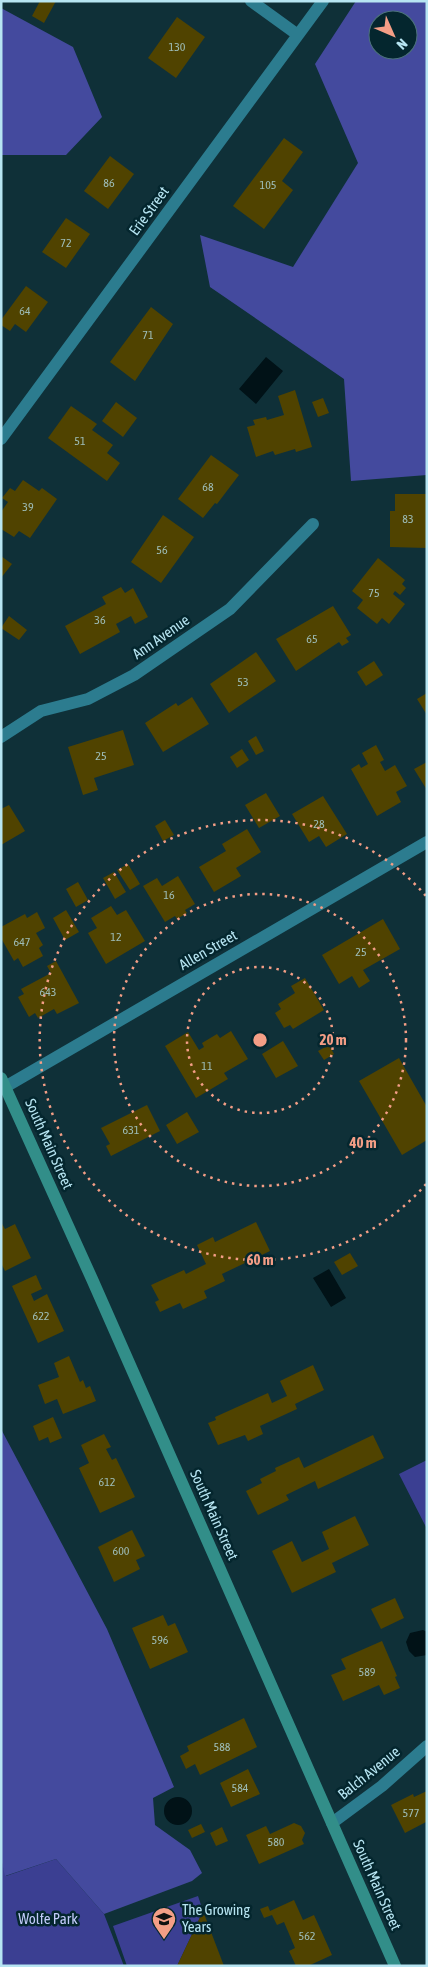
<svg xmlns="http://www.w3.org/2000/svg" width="428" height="1967" font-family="'Asap Condensed',sans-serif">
<rect width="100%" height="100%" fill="#0f3038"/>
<path fill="#3b3f92" d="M427,1460V1529L399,1474Z
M1,1859L6,1876L56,1859L104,1914L124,1966H1Z
M198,1896L203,1911L177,1966H127L113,1926Z"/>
<path fill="#444a9e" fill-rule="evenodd" d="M356,1H427V475L351,481L344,379L210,287L200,235L293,267L358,163L315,64ZM378,20H408V50H378Z
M1,8L73,47L102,117L66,155H1Z
M1,1429L107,1629L174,1787L153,1798L155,1825L190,1850L202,1873L192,1881L104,1914L56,1859L5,1876L1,1859Z"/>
<path fill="#011217" d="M266,357L283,371L256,404L239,389Z
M329,1269L346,1298L331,1307L313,1278Z
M423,1630L427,1632V1655L415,1657L409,1651L406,1642L410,1633Z
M164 1811a14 14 0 1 1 28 0a14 14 0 1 1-28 0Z"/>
<path fill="#504300" d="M40,1H56L44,23L32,16Z
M177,17L205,37L176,78L148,58Z
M284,138L303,152L282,181L293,190L264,229L233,206Z
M110,156L134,174L108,209L84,191Z
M66,218L90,234L66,268L42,252Z
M26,286L48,302L26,332L15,324L10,331L1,325V320Z
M151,307L173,324L135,381L110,362Z
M295,390L312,447L296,452L295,449L275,455L273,451L256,457L247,427L255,425L253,420L266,417L267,420L284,415L278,396Z
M323,398L329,413L318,417L312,402Z
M116,402L137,418L123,437L102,421Z
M71,406L97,424L92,430L113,445L107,453L120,463L107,481L48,438Z
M211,455L239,475L217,504L215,503L203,518L178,499Z
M23,480L39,491L42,488L57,499L30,538L19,531L14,537L1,529V512L8,502L2,498L10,488L15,491Z
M395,494H426L427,548L390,547V511H395Z
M163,515L194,537L161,583L131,562Z
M1,556L12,564L1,578Z
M378,558L405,580L402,584L406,588L400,595L395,591L393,594L405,604L389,624L382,618L377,624L357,608L363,600L352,591Z
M121,587L125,593L133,588L148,617L135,624L131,616L116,624L120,632L80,654L65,626L106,604L102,597Z
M333,606L351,635L346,638L349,642L342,646L339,642L296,671L276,639Z
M9,616L27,630L19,640L1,628Z
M256,652L276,681L229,713L210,684Z
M374,661L383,675L366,686L357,672Z
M427,693V715L417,699Z
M192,697L209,724L163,752L145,723L176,703L178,706Z
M123,730L134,765L94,778L98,790L83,795L68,747Z
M256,736L264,751L256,755L248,741Z
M376,745L384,760L380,762L385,771L395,765L407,786L396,792L401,802L377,816L351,769L359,764L361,768L368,764L362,753Z
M242,749L249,760L237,768L230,757Z
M427,762V790L414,769Z
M266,793L280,816L259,828L245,805Z
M323,796L347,834L326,847L319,836L309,842L292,814Z
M9,805L25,831L1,845V809Z
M165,820L174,835L163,841L155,826Z
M247,829L261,852L236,868L241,876L214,892L199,867L226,851L222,844Z
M128,864L140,884L130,890L117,870Z
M114,872L126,892L115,899L103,878Z
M178,876L195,904L185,910L187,913L177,919L175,916L165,922L143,886L157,878L162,886Z
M78,882L88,900L76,907L66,889Z
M111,906L117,915L126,910L145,941L106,964L88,933L97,928L91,918Z
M66,910L79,932L65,940L53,918Z
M37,912L45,928L36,933L43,945L39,948L43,956L23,967L18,958L14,961L1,938V927L25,914L27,918Z
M383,919L400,949L363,970L370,981L359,988L352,976L339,984L322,955Z
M56,961L79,1003L57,1014L54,1009L38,1018L35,1013L29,1017L18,997L24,994L21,989L51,973L47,966Z
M305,978L324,1010L293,1029L290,1025L284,1028L275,1013L281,1009L278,1004L295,993L291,986Z
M231,1031L248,1059L224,1073L228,1079L196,1098L165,1046L188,1032L199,1050L204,1047L202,1043L217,1034L220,1038Z
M283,1041L298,1066L276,1078L262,1054Z
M329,1045L334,1054L324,1060L318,1051Z
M399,1058L427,1107V1140L402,1155L359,1081Z
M147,1105L160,1131L111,1156L106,1146L110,1144L101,1128Z
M187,1112L199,1132L177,1144L166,1125Z
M1,1222L5,1229L15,1224L31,1258L5,1271L1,1263Z
M256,1222L270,1251L222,1274L225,1281L204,1291L207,1298L183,1309L180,1303L160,1312L155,1302L159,1300L151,1285L184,1270L186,1274L206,1264L197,1245L213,1237L215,1242Z
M350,1253L358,1266L342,1275L334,1262Z
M36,1275L42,1289L31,1294L34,1301L47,1294L64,1331L38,1343L12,1286Z
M69,1356L80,1382L83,1380L86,1388L90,1386L96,1401L63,1414L57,1399L45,1404L38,1385L59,1377L54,1363Z
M313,1365L324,1390L295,1404L297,1409L260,1426L263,1434L248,1441L245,1435L218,1445L208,1423L216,1420L215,1417L268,1393L272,1403L287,1396L280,1381Z
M53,1417L62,1438L50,1443L48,1437L39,1441L33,1426Z
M104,1434L111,1447L106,1449L112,1460L116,1458L135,1497L100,1513L79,1468L89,1463L81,1445Z
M373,1435L384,1458L318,1489L315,1481L286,1495L289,1500L258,1515L246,1491L262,1483L260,1479L276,1471L275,1468L299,1457L304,1468Z
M355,1516L369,1545L332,1563L336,1572L292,1593L272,1551L292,1541L302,1562L329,1549L322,1532Z
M132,1530L145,1556L136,1560L140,1569L114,1582L98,1547Z
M395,1598L404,1618L381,1629L371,1609Z
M163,1615L168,1626L175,1623L188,1652L150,1669L132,1628Z
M382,1641L397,1676L395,1677L400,1688L384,1695L379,1685L343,1701L331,1675L346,1669L341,1659Z
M244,1718L257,1747L200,1775L195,1764L186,1769L180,1756L189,1751L187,1746Z
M248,1769L260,1794L231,1807L220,1783Z
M427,1791L426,1822L405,1833L391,1805L413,1794L414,1797Z
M294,1823L301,1826L305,1833L302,1840L304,1844L259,1864L246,1835L266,1826L270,1834Z
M201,1824L205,1832L192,1838L188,1830Z
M222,1827L228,1841L216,1846L210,1833Z
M294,1900L303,1920L314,1915L332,1955L308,1966H296L289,1951L295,1948L284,1922L277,1925L272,1915L264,1918L260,1909L268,1906L270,1911Z
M203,1911L224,1966H177Z"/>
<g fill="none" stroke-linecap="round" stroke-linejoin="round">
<path stroke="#2c7c8f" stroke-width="12" d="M251,1L298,35
M1,439L323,1
M1,737L41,711L88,699L134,675L230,609L313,524
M5,1087L427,842
M332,1823L382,1786L427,1746"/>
<path stroke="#328e89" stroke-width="12" d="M1,1078L92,1279L395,1966"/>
</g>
<g fill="none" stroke="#f49e86" stroke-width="2.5" stroke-dasharray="2.5 5">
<circle cx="260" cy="1040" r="73"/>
<circle cx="260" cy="1040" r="146"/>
<path d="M426 1184A220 220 0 1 1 426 896"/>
</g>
<defs>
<g id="school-pin" transform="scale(1.25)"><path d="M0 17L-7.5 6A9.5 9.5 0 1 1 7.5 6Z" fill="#f49e86" stroke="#04262e"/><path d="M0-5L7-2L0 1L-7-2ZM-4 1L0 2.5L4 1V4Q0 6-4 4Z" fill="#111"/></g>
</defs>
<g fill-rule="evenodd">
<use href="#school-pin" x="164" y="1919"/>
</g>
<g text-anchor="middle" stroke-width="5" stroke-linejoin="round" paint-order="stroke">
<g font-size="12" fill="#9dbcb6">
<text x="177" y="51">130</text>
<text x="109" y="187">86</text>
<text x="268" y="189">105</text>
<text x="66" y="247">72</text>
<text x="25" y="315">64</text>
<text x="148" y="339">71</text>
<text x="80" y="445">51</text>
<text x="208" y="491">68</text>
<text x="28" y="511">39</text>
<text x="408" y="523">83</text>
<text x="162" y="554">56</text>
<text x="374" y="597">75</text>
<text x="100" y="624">36</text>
<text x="312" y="643">65</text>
<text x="243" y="686">53</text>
<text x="101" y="760">25</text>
<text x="319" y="828">28</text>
<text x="169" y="899">16</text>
<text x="116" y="941">12</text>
<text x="22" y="946">647</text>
<text x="361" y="956">25</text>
<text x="48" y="996">643</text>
<text x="207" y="1070">11</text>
<text x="131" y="1134">631</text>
<text x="41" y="1320">622</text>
<text x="107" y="1486">612</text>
<text x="121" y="1555">600</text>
<text x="160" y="1644">596</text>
<text x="367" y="1676">589</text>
<text x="222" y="1751">588</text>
<text x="240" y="1792">584</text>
<text x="411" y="1817">577</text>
<text x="276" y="1846">580</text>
<text x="307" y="1940">562</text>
</g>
<g font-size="15" fill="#b7e5f2" stroke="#04262e">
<text transform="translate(149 211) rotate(-54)" y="5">Erie Street</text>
<text transform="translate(161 637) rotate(-35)" y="5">Ann Avenue</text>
<text transform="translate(208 950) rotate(-30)" y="5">Allen Street</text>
<text transform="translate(49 1144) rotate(66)" y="5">South Main Street</text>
<text transform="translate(214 1515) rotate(66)" y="5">South Main Street</text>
<text transform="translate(369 1773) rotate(-39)" y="5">Balch Avenue</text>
<text transform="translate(377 1885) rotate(66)" y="5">South Main Street</text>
</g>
<g font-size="15" fill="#b7e5f2" stroke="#04262e" text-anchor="start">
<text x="182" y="1915">The Growing<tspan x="182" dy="17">Years</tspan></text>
</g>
<g font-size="15" fill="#c2cbfa" stroke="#04262e">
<text x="48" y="1924">Wolfe Park</text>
</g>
</g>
<circle cx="260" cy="1040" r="8" fill="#f49e86" stroke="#04262e" stroke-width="2.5"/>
<g font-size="15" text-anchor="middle" font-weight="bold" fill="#f49e86" stroke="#04262e" stroke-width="5" stroke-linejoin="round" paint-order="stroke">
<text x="333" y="1045">20 m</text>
<text x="363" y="1148">40 m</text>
<text x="260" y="1265">60 m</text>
</g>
<rect width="428" height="1967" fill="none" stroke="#b7e5f2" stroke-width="5"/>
<g transform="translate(393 35) rotate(135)"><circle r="24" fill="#04262e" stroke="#4c727c"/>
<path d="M0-4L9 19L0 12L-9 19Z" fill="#f49e86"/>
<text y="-8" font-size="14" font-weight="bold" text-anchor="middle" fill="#b7e5f2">N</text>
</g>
</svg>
